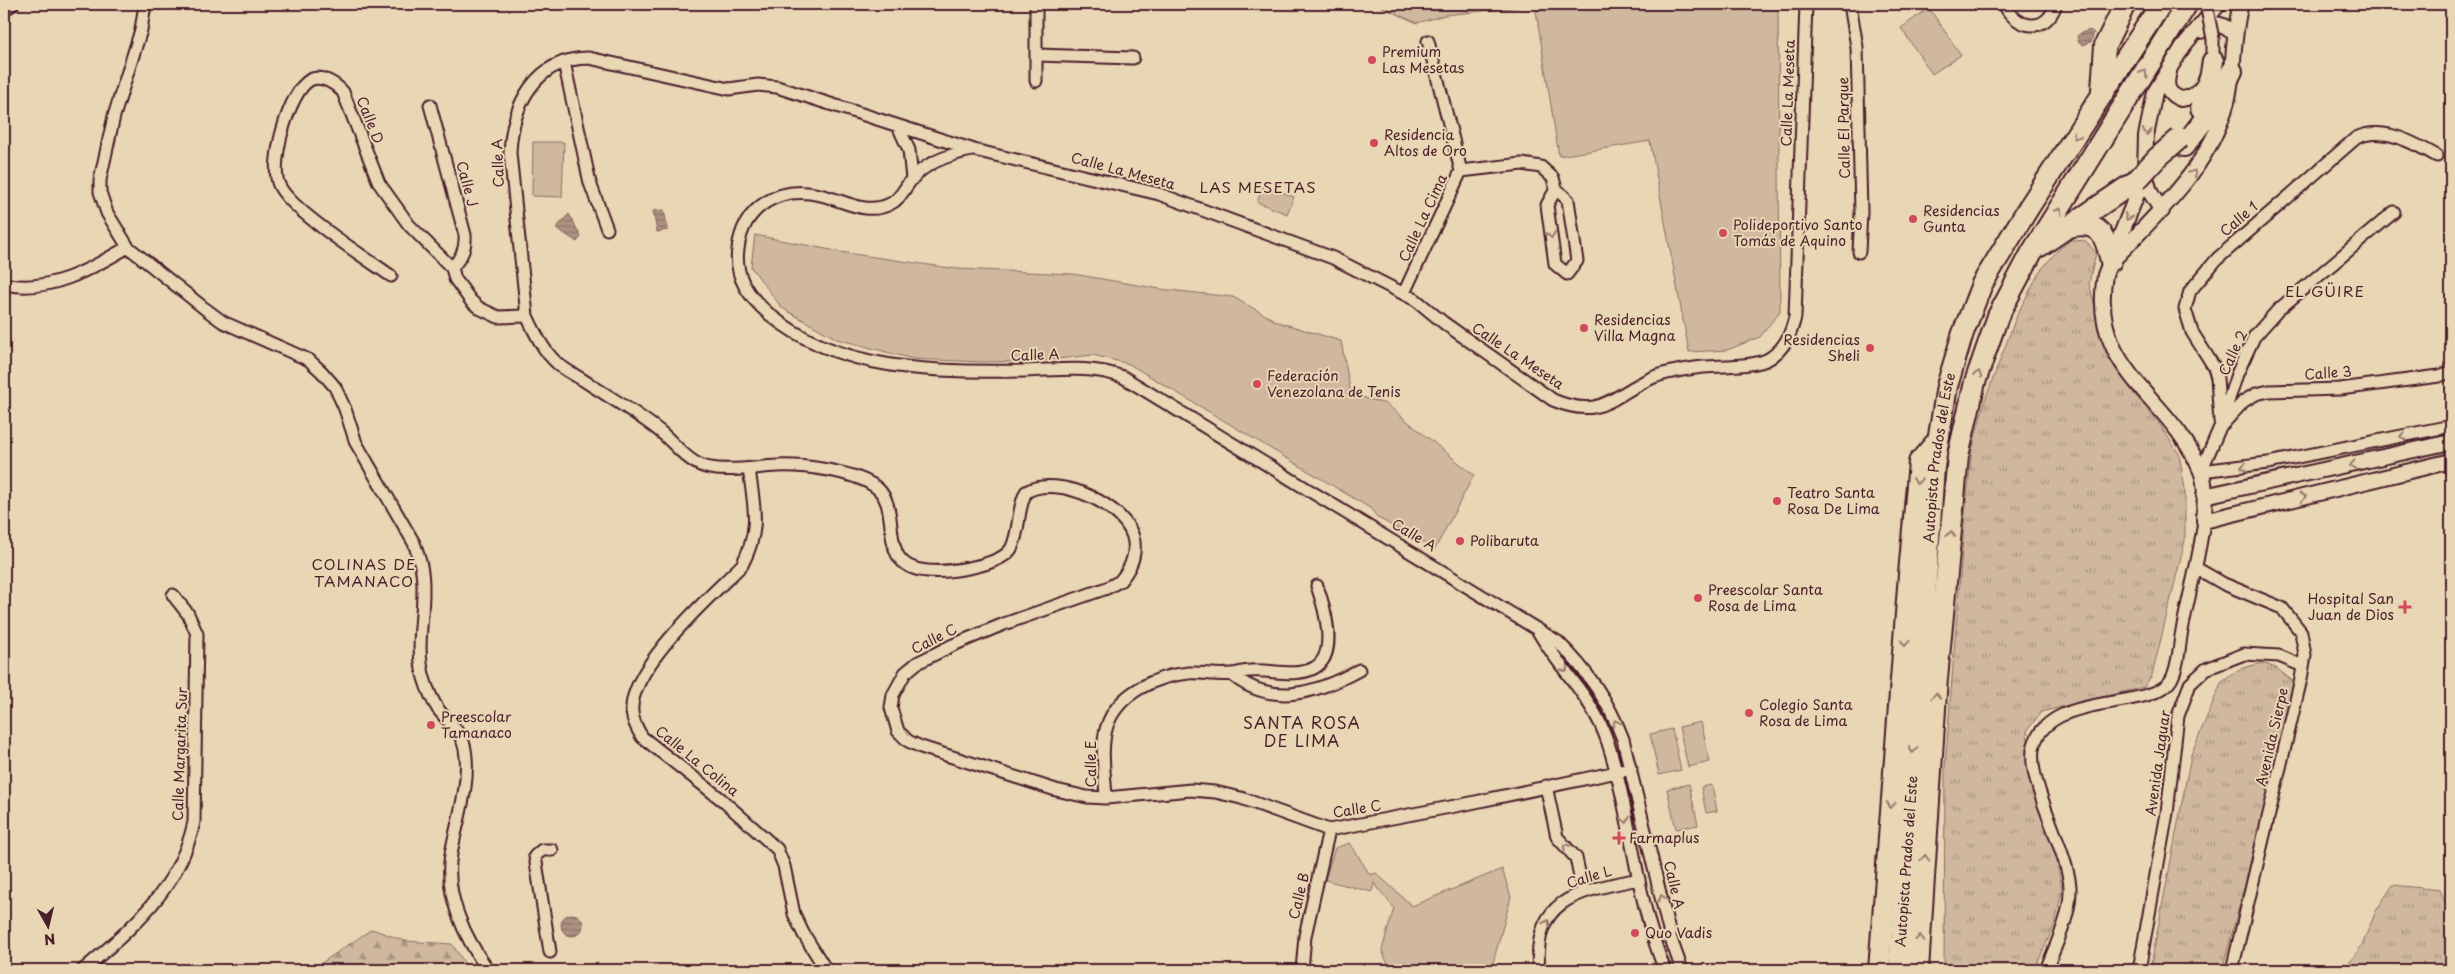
<svg xmlns="http://www.w3.org/2000/svg" width="2455" height="974" font-family="'Playpen Sans',sans-serif">
<defs>
<pattern id="grass-tufts" width="24" height="20" patternUnits="userSpaceOnUse" patternTransform="scale(1.25)"><rect width="24" height="20" fill="#cfb89e"/><path d="M3 7l-1-3M5 7V3M7 7l1-3M15 17l-1-3M17 17v-4M19 17l1-3" fill="none" stroke="#aa9581"/></pattern>
<pattern id="forest-firs" width="22" height="20" patternUnits="userSpaceOnUse" patternTransform="scale(1.25)"><rect width="22" height="20" fill="#cfb89e"/><path d="M5 1l3.5 6h-7zM16 11l3.5 6h-7z" fill="#aa9581"/></pattern>
<pattern id="water-rules" width="6" height="5" patternUnits="userSpaceOnUse" patternTransform="scale(1.25)"><rect width="6" height="5" fill="#ac9080"/><path d="M0 2.5h6" fill="none" stroke="#8e7569"/></pattern>
</defs>
<rect width="100%" height="100%" fill="#e8d6b4"/>
<filter id="ink" filterUnits="userSpaceOnUse"><feTurbulence type="fractalNoise" baseFrequency=".02" numOctaves="2"/><feDisplacementMap in="SourceGraphic" scale="10" xChannelSelector="R" yChannelSelector="G"/><feConvolveMatrix kernelMatrix="1 2 1 2 8 2 1 2 1" color-interpolation-filters="sRGB"/></filter>
<g filter="url(#ink)">
<path fill="url(#grass-tufts)" stroke="#8c6c64" d="M2071,240L2086,241L2096,253L2089,283L2106,350L2134,394L2158,422L2179,454L2185,489V541L2152,675L2144,687L2041,712L2027,731L2032,774L2052,833L2062,890L2055,924L2034,970H1944L1945,768L1964,524L1972,449L1985,400L2017,315L2040,271L2058,250Z
M2262,663L2276,668L2299,686L2222,970H2150L2191,755L2221,683L2239,669Z
M2393,885L2440,890C2454,918 2450,940 2444,970H2343L2361,947L2376,911Z"/>
<path fill="url(#forest-firs)" stroke="#8c6c64" d="M372,929L405,941L452,944L469,970H311Z"/>
<path fill="#cfb89e" stroke="#8c6c64" d="M1396,4H1548L1445,15L1417,23L1382,7Z
M1575,4H1778L1780,311L1760,337L1727,350L1689,352L1650,141L1559,156L1536,11Z
M1929,8L1961,55L1932,74L1901,28Z
M533,142H564L562,197L532,196Z
M1264,185L1294,197L1287,214L1257,202Z
M755,235L846,253L957,269L1073,274L1160,289L1233,297L1278,322L1341,341L1351,394L1386,404L1474,475L1435,549L1378,518L1370,508L1129,364L1093,355L1039,361L983,362L913,359L837,339L782,308L751,267Z
M1701,722L1710,762L1688,767L1679,727Z
M1672,729L1681,770L1659,775L1650,734Z
M1689,784L1698,825L1676,829L1667,789Z
M1712,785L1717,811L1706,813L1701,787Z
M1350,843L1370,875L1376,873L1412,906L1502,869L1511,897L1491,970H1390L1382,950L1394,908L1374,883L1372,892L1325,880L1335,848Z"/>
<path fill="url(#water-rules)" stroke="#85635e" d="M2090,30L2094,33L2091,42L2083,45L2078,41L2077,36L2081,33Z
M664,210L668,230L657,232L653,211Z
M569,214L581,237L577,242L556,228Z
M561 925a11 11 0 1 1 22 0a11 11 0 1 1-22 0Z"/>
<g fill="none" stroke-linecap="round" stroke-linejoin="round">
<g stroke="#4a1f2b" stroke-width="15">
<path id="minor" d="M145,4L141,30L114,116L100,180V192L107,213L128,247L204,308L223,322L309,360L322,372L335,387L345,409L356,443L414,543C417,552 421,562 422,572C427,607 414,643 424,678C427,688 432,700 438,709C448,722 462,732 465,749C471,784 457,820 451,854C444,895 465,938 488,970
M1036,4V81
M1850,4L1857,47L1861,212L1859,252
M2004,4C2016,29 2046,35 2056,4
M4,10L13,4
M1428,41L1461,171
M1036,55L1133,58
M2213,61V39
M564,62L590,183L607,229
M430,105L465,235C466,250 461,257 452,268
M898,126L909,150L912,179
M972,150C952,154 926,162 912,179C904,188 901,199 890,204C866,216 843,200 820,195C779,185 743,207 738,249C734,277 749,297 769,314C839,373 939,372 1026,371C1060,370 1090,365 1123,377L1558,642C1587,670 1609,702 1623,739L1671,939L1682,970
M1461,171L1522,164L1541,167L1553,178L1556,189L1568,200L1577,261L1567,274L1555,264L1547,205L1556,189
M2394,212L2278,310L2254,337L2237,374L2220,427L2201,471L2268,463L2451,426
M391,276C366,258 290,210 279,185C269,164 289,91 310,80C321,74 336,84 343,92L379,183L409,225L452,268L455,279L471,301L479,308L498,317L527,316
M4,284C49,294 91,269 128,247
M1404,293L1461,171
M2220,421L2217,378L2214,367L2192,332L2185,309L2190,291L2217,259L2356,138C2383,125 2414,143 2437,156
M2223,424L2244,401L2256,394L2269,391L2340,389L2439,376L2451,372
M749,469C754,507 761,529 742,565C712,595 628,668 632,712C633,722 637,729 642,737L721,799L777,849L784,866L794,914L803,933L826,970
M2196,568L2224,584L2282,608L2301,632L2305,655L2301,679L2232,970
M1538,631C1560,670 1593,697 1608,743C1632,817 1635,898 1665,970
M1231,674C1272,708 1317,693 1359,670
M1631,769L1466,804L1329,830L1241,798L1215,792L1191,790L1106,798L1087,797L1056,790L921,747L908,741L898,731L891,708L893,695L905,673L917,663L953,645L1004,624L1107,588L1120,581C1129,570 1136,558 1134,542C1130,506 1057,473 1026,492C1017,509 1020,530 1012,547C1003,566 947,573 928,571C871,567 907,506 873,485C851,471 804,465 778,466C755,467 732,472 710,468C690,465 676,445 662,433C638,413 609,397 583,380C575,375 565,370 558,364C543,351 535,333 527,316L510,153C512,105 536,58 589,58L729,89L758,85L777,87L974,150L1159,194L1333,258L1416,300L1444,323L1553,400C1603,421 1613,394 1654,377C1667,372 1681,370 1695,368C1715,365 1755,368 1770,358C1785,348 1791,334 1795,317L1806,4
M1546,786L1557,837L1576,858L1583,891
M1106,798C1105,775 1100,748 1107,726C1118,693 1156,676 1189,673C1203,672 1217,676 1231,674C1237,674 1243,671 1250,671C1270,669 1295,678 1314,668C1339,655 1324,606 1317,586
M550,952L535,856L542,850H552
M83,970C132,928 180,888 194,822L197,634L188,614L173,595
M1302,970L1305,936L1329,830
M1539,970C1532,896 1582,891 1639,879
M2046,970C2056,944 2071,916 2070,887C2068,850 2024,778 2034,745C2051,690 2152,712 2171,680C2178,667 2179,650 2181,636C2188,597 2199,560 2204,521
M2139,970L2167,813L2178,716L2190,684L2206,669L2244,654L2279,656L2303,666"/>
</g>
<g stroke="#4a1f2b" stroke-width="18">
<path id="tertiary" d="M2219,4L2184,45L2155,92L2146,136L2145,174L2105,275C2088,371 2170,395 2201,471C2207,486 2204,505 2204,521L2451,461
M2201,31C2214,20 2222,24 2234,33
M2169,72C2165,85 2167,94 2181,99C2194,98 2203,89 2207,77
M2145,174L2150,192L2162,211
M2115,258C2160,210 2209,168 2227,102C2235,69 2232,36 2241,4
M2204,496L2451,442"/>
</g>
<g stroke="#4a1f2b" stroke-width="24">
<g id="motorway">
<path d="M2102,90L2105,45L2125,4"/>
<path d="M2201,108L2207,98L2213,61"/>
<path d="M2184,146L2216,104L2232,71"/>
<path d="M2068,227C2099,220 2105,234 2111,261"/>
<path d="M2040,246L2136,181"/>
<path d="M1879,970L1909,574L1919,462L1938,440"/>
<path id="s1" d="M1899,970L1934,467L1947,386L1963,333L1982,284L2029,207L2161,4"/>
<path d="M1918,970L1937,678L1958,456L1975,382L1998,316L2032,252L2187,4"/>
</g>
</g>
<use href="#minor" stroke="#e8d6b4" stroke-width="11"/>
<use href="#tertiary" stroke="#e8d6b4" stroke-width="14"/>
<use href="#motorway" stroke="#e8d6b4" stroke-width="20"/>
<g stroke="#4a1f2b" stroke-width="15" stroke-linecap="butt">
<path id="minor-bridge" d="M2206,4L2213,39"/>
</g>
<g stroke="#4a1f2b" stroke-width="24" stroke-linecap="butt">
<path id="motorway-bridge" d="M2136,181L2157,158L2180,138"/>
</g>
<use href="#minor-bridge" stroke="#e8d6b4" stroke-width="11"/>
<use href="#motorway-bridge" stroke="#e8d6b4" stroke-width="20"/>
</g>
<defs><path id="oneway-chevron" d="M-2-3.5L2.5 0L-2 3.5" fill="none" stroke-width="1.6" stroke-linecap="round" stroke-linejoin="round" transform="scale(1.25)"/></defs>
<g stroke="#997a70">
<use href="#oneway-chevron" transform="translate(2144 73) rotate(-59)"/>
<use href="#oneway-chevron" transform="translate(2147 132) rotate(97)"/>
<use href="#oneway-chevron" transform="translate(2076 136) rotate(123)"/>
<use href="#oneway-chevron" transform="translate(2193 173) rotate(-56)"/>
<use href="#oneway-chevron" transform="translate(2059 211) rotate(-58)"/>
<use href="#oneway-chevron" transform="translate(2128 217) rotate(113)"/>
<use href="#oneway-chevron" transform="translate(1551 235) rotate(82)"/>
<use href="#oneway-chevron" transform="translate(1978 374) rotate(-72)"/>
<use href="#oneway-chevron" transform="translate(2403 436) rotate(168)"/>
<use href="#oneway-chevron" transform="translate(2353 465) rotate(168)"/>
<use href="#oneway-chevron" transform="translate(2244 467) rotate(171)"/>
<use href="#oneway-chevron" transform="translate(1917 481) rotate(96)"/>
<use href="#oneway-chevron" transform="translate(2303 497) rotate(-14)"/>
<use href="#oneway-chevron" transform="translate(1951 534) rotate(-85)"/>
<use href="#oneway-chevron" transform="translate(1905 643) rotate(94)"/>
<use href="#oneway-chevron" transform="translate(1565 669) rotate(49)"/>
<use href="#oneway-chevron" transform="translate(1936 696) rotate(-86)"/>
<use href="#oneway-chevron" transform="translate(1616 723) rotate(-115)"/>
<use href="#oneway-chevron" transform="translate(1913 750) rotate(95)"/>
<use href="#oneway-chevron" transform="translate(1891 805) rotate(95)"/>
<use href="#oneway-chevron" transform="translate(1626 820) rotate(77)"/>
<use href="#oneway-chevron" transform="translate(1566 847) rotate(-137)"/>
<use href="#oneway-chevron" transform="translate(1925 858) rotate(-86)"/>
<use href="#oneway-chevron" transform="translate(1662 898) rotate(-103)"/>
<use href="#oneway-chevron" transform="translate(1547 923) rotate(-62)"/>
<use href="#oneway-chevron" transform="translate(1920 938) rotate(-87)"/>
</g>
</g>
<g fill="#d1495b" stroke="#e8d6b4" stroke-width="2">
<circle cx="1372" cy="60" r="5"/>
<circle cx="1374" cy="143" r="5"/>
<circle cx="1913" cy="219" r="5"/>
<circle cx="1723" cy="233" r="5"/>
<circle cx="1584" cy="328" r="5"/>
<circle cx="1870" cy="348" r="5"/>
<circle cx="1257" cy="384" r="5"/>
<circle cx="1777" cy="501" r="5"/>
<circle cx="1460" cy="541" r="5"/>
<circle cx="1698" cy="598" r="5"/>
<path d="M2402.5 599.5h5v5h5v5h-5v5h-5v-5h-5v-5h5z"/>
<circle cx="1749" cy="713" r="5"/>
<circle cx="431" cy="725" r="5"/>
<path d="M1616.5 830.5h5v5h5v5h-5v5h-5v-5h-5v-5h5z"/>
<circle cx="1635" cy="933" r="5"/>
</g>
<g text-anchor="middle" stroke-width="4" stroke-linejoin="round" paint-order="stroke">
<g font-size="14" fill="#4a1f2b" stroke="#e8d6b4" text-anchor="start">
<text x="1382" y="57">Premium<tspan x="1382" dy="16">Las Mesetas</tspan></text>
<text x="1384" y="140">Residencia<tspan x="1384" dy="16">Altos de Oro</tspan></text>
<text x="1923" y="216">Residencias<tspan x="1923" dy="16">Gunta</tspan></text>
<text x="1733" y="230">Polideportivo Santo<tspan x="1733" dy="16">Tomás de Aquino</tspan></text>
<text x="1594" y="325">Residencias<tspan x="1594" dy="16">Villa Magna</tspan></text>
<text x="1860" y="345" text-anchor="end">Residencias<tspan x="1860" dy="16">Sheli</tspan></text>
<text x="1267" y="381">Federación<tspan x="1267" dy="16">Venezolana de Tenis</tspan></text>
<text x="1787" y="498">Teatro Santa<tspan x="1787" dy="16">Rosa De Lima</tspan></text>
<text x="1470" y="546">Polibaruta</text>
<text x="1708" y="595">Preescolar Santa<tspan x="1708" dy="16">Rosa de Lima</tspan></text>
<text x="2394" y="604" text-anchor="end">Hospital San<tspan x="2394" dy="16">Juan de Dios</tspan></text>
<text x="1759" y="710">Colegio Santa<tspan x="1759" dy="16">Rosa de Lima</tspan></text>
<text x="441" y="722">Preescolar<tspan x="441" dy="16">Tamanaco</tspan></text>
<text x="1629" y="843">Farmaplus</text>
<text x="1645" y="938">Quo Vadis</text>
</g>
<g font-size="14" fill="#4a1f2b" stroke="#e8d6b4">
<text transform="translate(1788 93) rotate(-88)" y="5">Calle La Meseta</text>
<text transform="translate(370 120) rotate(68)" y="5">Calle D</text>
<text transform="translate(1844 128) rotate(-91)" y="5">Calle El Parque</text>
<text transform="translate(498 163) rotate(-92)" y="5">Calle A</text>
<text transform="translate(1123 171) rotate(15)" y="5">Calle La Meseta</text>
<text transform="translate(467 184) rotate(75)" y="5">Calle J</text>
<text transform="translate(1423 218) rotate(-65)" y="5">Calle La Cima</text>
<text transform="translate(2239 219) rotate(-41)" y="5">Calle 1</text>
<text transform="translate(2233 353) rotate(-65)" y="5">Calle 2</text>
<text transform="translate(1035 355) rotate(-2)" y="5">Calle A</text>
<text transform="translate(1518 356) rotate(34)" y="5">Calle La Meseta</text>
<text transform="translate(2328 373) rotate(-4)" y="5">Calle 3</text>
<text dy="5" stroke="none"><textPath href="#s1" startOffset="514">Autopista Prados del Este</textPath></text>
<text transform="translate(1414 535) rotate(31)" y="5">Calle A</text>
<text transform="translate(934 639) rotate(-27)" y="5">Calle C</text>
<text transform="translate(2272 737) rotate(-77)" y="5">Avenida Sierpe</text>
<text transform="translate(180 754) rotate(-88)" y="5">Calle Margarita Sur</text>
<text transform="translate(697 761) rotate(39)" y="5">Calle La Colina</text>
<text transform="translate(2158 763) rotate(-82)" y="5">Avenida Jaguar</text>
<text transform="translate(1091 764) rotate(-90)" y="5">Calle E</text>
<text transform="translate(1357 809) rotate(-9)" y="5">Calle C</text>
<text dy="5" stroke="none"><textPath href="#s1" startOffset="109">Autopista Prados del Este</textPath></text>
<text transform="translate(1589 877) rotate(-17)" y="5">Calle L</text>
<text transform="translate(1674 885) rotate(77)" y="5">Calle A</text>
<text transform="translate(1299 896) rotate(-76)" y="5">Calle B</text>
</g>
<g font-size="15" letter-spacing="1" fill="#4a1f2b" stroke="#e8d6b4">
<text x="1258" y="193">LAS MESETAS</text>
<text x="2325" y="297">EL GÜIRE</text>
<text x="364" y="570">COLINAS DE<tspan x="364" dy="17">TAMANACO</tspan></text>
</g>
<g font-size="16" letter-spacing="1" fill="#4a1f2b" stroke="#e8d6b4">
<text x="1302" y="729">SANTA ROSA<tspan x="1302" dy="18">DE LIMA</tspan></text>
</g>
</g>
<rect width="2455" height="974" fill="none" stroke="#e8d6b4" stroke-width="20"/>
<rect x="10" y="10" width="2435" height="954" fill="none" stroke="#4a1f2b" stroke-width="2" filter="url(#ink)"/>
<g transform="translate(48 926) rotate(172)" stroke="#e8d6b4" stroke-width="4" paint-order="stroke">
<path d="M0-4L9 19L0 12L-9 19Z" fill="#4a1f2b"/>
<text y="-8" font-size="14" font-weight="bold" text-anchor="middle" fill="#4a1f2b">N</text>
</g>
</svg>
